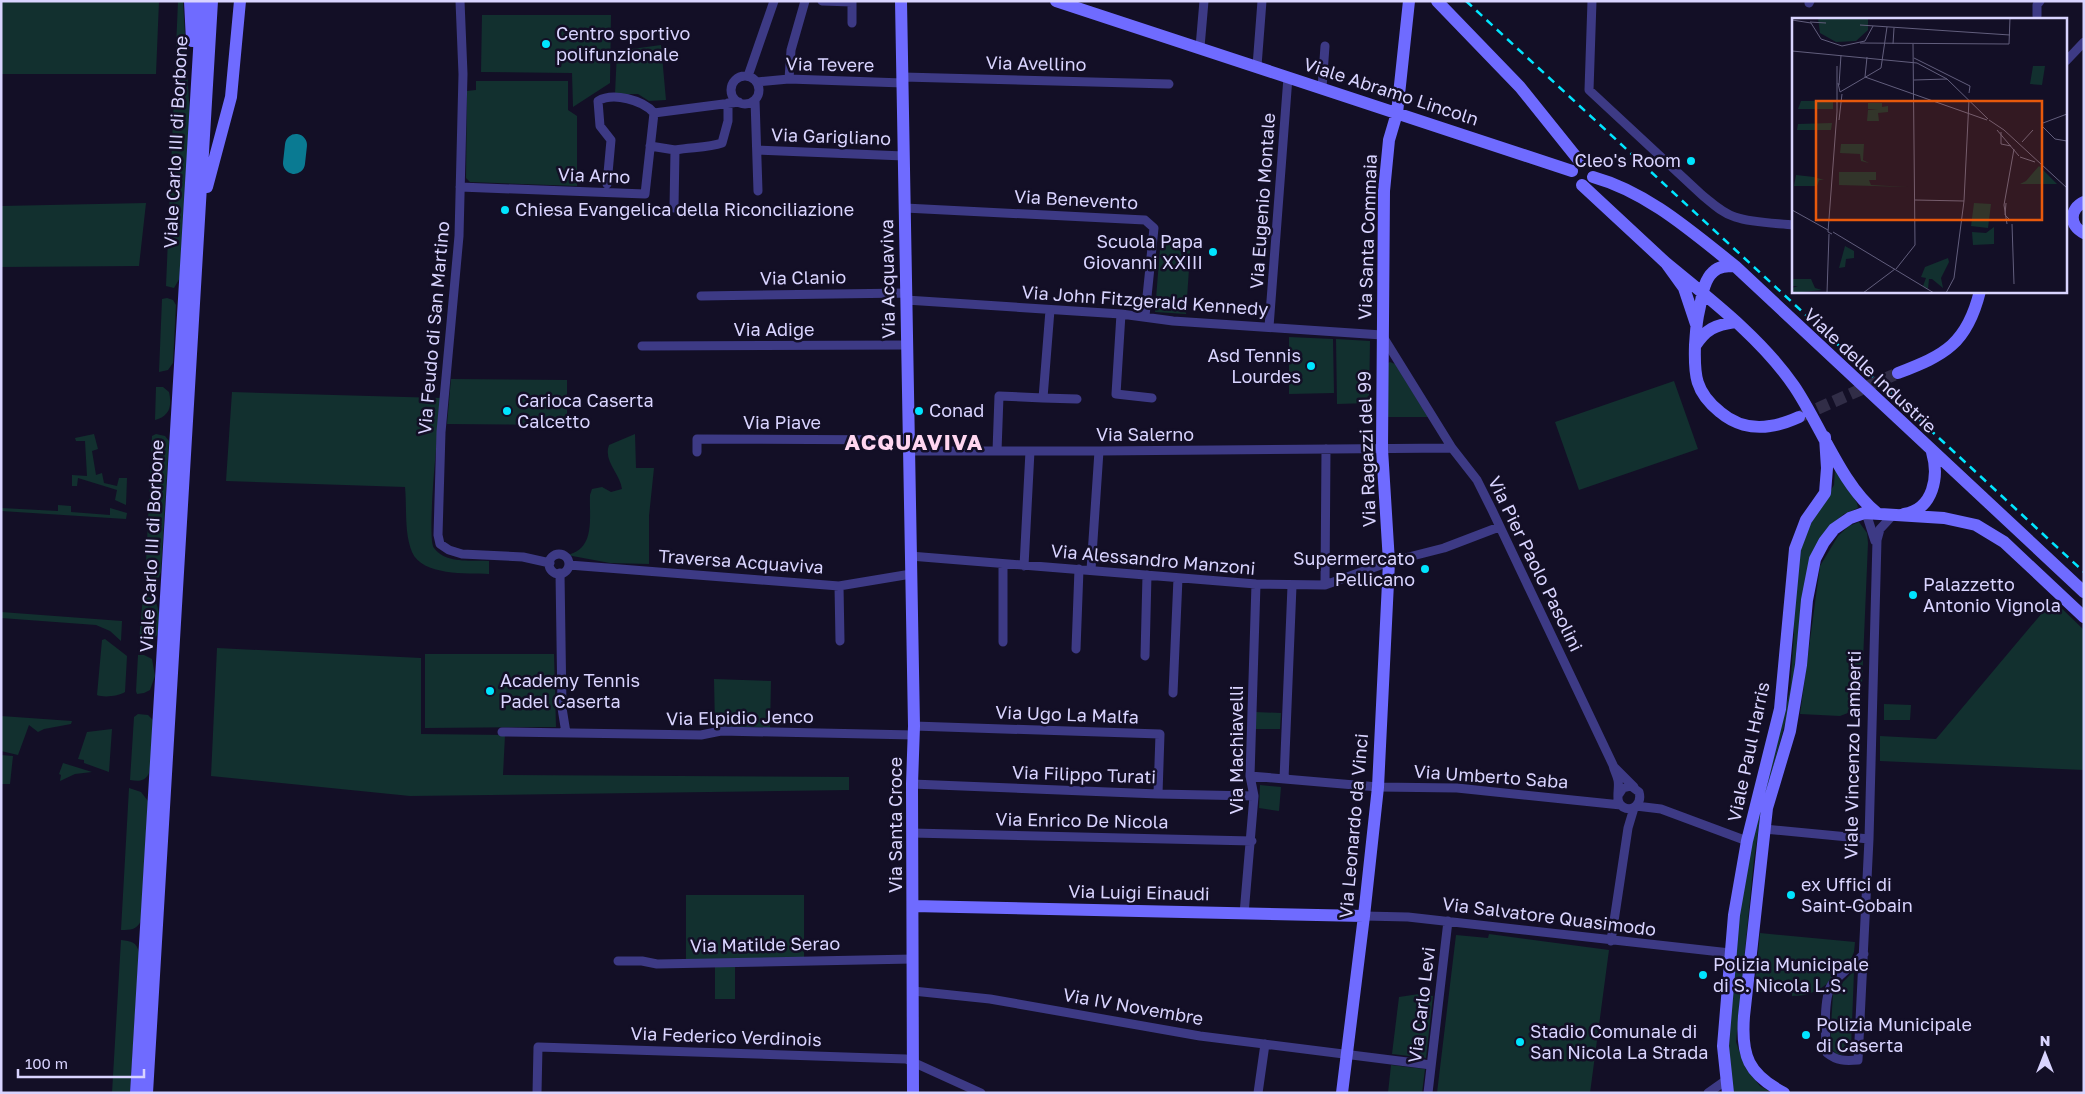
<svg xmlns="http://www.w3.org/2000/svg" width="2085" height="1094" font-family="'Golos Text',sans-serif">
<rect width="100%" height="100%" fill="#130f26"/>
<path fill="#12302f" d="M1,1H159L156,74H1Z
M178,1H183L190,117L181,276L174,288L166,286Z
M482,15H611L610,83L573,107L572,73L481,72Z
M661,45L666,100L649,101L638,94H615L617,51Z
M476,81H568V110L577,116V186L470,182L466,178L467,91L476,90Z
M146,203L139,266L1,267V206Z
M1161,235L1191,238L1186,314L1155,312Z
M167,298L173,300L176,305L173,363L168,370L159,372L162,299Z
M1289,337L1333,339L1334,393L1289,394Z
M1336,339L1370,341L1369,403L1337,404Z
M1390,362L1395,364L1428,417H1387L1388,363Z
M451,379L567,380V425L447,424Z
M1674,381L1698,449L1579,490L1555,422Z
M156,387H163L169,392C172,406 170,416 155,420Z
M232,392L441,398C439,419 426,539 434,548C446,564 471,560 489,561V574C467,573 422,576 412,552C404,533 407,507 405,487L226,481Z
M94,434L98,449L92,451L96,475L102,473L104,483L117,486L119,478H127L126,505L115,500L117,490L78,478L77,486H72V475L87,476L85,441H76L75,438Z
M156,434L165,436L169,441L161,572L159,577L151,585L145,584L152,436Z
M635,434L636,468H654L649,516V564L610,563L567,555C596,549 589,517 590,495L592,489L602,487L611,492L622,489C620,473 603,461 609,445Z
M1835,469L1857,503L1858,508L1844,514L1835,522L1801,606L1791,701L1761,812L1754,859L1736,1042L1745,1067L1760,1086L1769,1091L1733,1093L1727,1078L1735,941L1747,859L1790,690L1794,634V589L1801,546L1805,533L1834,485Z
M58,505L71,506V512L110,515V508L127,513L126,519L1,511V508L58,511Z
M1859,522L1867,533L1868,543L1861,708L1840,716L1800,714L1820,566L1838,536L1849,526Z
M143,596L153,598C160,606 162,627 156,637C153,640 150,642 146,644L139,641Z
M2053,600L2084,630V770L1880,761V736L1936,739Z
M1,612L122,621L121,641L110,631L96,625L1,618Z
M105,639L127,656L125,692C119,696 104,698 97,695L102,640Z
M217,648L421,658V734L505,735L503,775L849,777V790L410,796L211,776Z
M425,654H554L556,727L425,728Z
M138,655H144L152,659L155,676L150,690L144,693L137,694L136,691Z
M714,679L771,681L770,728L715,726Z
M1884,704L1911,705L1910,720H1884Z
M1255,712L1281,713L1280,729H1254Z
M138,714L148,715L153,720C152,731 153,768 148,775C144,782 137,781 130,780L134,717Z
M1,716L72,721L71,724L44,729L38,732L29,725L18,755L1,751Z
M112,729L109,772L84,763V760L78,759L87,732Z
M1,755L13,756L10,784H1Z
M63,763L92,772L75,774L60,781L61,775L59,774Z
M1260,785L1281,787L1279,811L1259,808Z
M129,788L141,792L148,801L141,921C136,930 131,930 121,930Z
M686,895H804V959L686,961Z
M1760,933L1855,942L1854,952L1852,957C1833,978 1822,996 1792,996V992H1754Z
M1489,934L1609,950L1590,1093H1437L1456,935L1488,938Z
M121,940C131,941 137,942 139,953L130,1093H112Z
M735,965V999H715V966Z
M1854,971L1851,1049C1844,1058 1835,1056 1830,1046L1833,992Z
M1419,994L1433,996L1426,1058L1392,1054L1399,997Z
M1391,1065L1425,1069L1422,1093H1388Z"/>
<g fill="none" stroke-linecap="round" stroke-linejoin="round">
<path stroke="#0a7a92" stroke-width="22" d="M294,163L296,145"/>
<path stroke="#312d47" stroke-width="12" stroke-dasharray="12 6" stroke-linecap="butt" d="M1801,416L1898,373"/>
<path stroke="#3d3a85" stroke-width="9" d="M460,1L463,74L459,236L441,432L438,535L440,544L449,550L462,554L523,557L550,563
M822,1L852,2V23
M1592,1L1589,90L1702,195C1712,203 1722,213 1735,217C1753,223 1775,223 1794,225
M1809,3L1810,1
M2037,16V5L2040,1
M1200,47L1204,1
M2066,61L2084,42
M1257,66L1262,1
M748,76L774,1
M731 90a14 14 0 1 1 28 0a14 14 0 1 1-28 0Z
M903,77L1169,84
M789,79L791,50L805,1
M757,82L789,79L903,83
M1322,88L1325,46
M755,100L758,191
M650,146L675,150L674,208
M675,150C691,147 708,148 722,143L728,121V103
M757,150L904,156
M607,184L611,140L600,126L598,101C613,92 643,100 654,113
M460,187L645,194L654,113L739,102
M905,208L1145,220L1154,228L1145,316
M701,296L906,293
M906,300L1121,314L1173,321L1382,335L1452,448L1477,480L1492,510L1613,765C1614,770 1617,775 1618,780C1620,789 1614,802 1623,807C1634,813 1642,802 1639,792L1631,786L1623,788L1619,794
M1121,314L1116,394L1152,398
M1269,327L1288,77
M642,346L907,345
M1043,398L1077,399
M909,451H1099L1452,448
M997,451L999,396L1043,398L1050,310
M697,452V439L908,440
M1866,513L1875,541
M549 564a10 10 0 1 1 20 0a10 10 0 1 1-20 0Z
M910,556L1256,584L1325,585L1389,562L1444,548L1499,527
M569,565L839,586L911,574
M1024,566L1030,451
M1091,570L1099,451
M560,573L562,708L566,733
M1325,585L1326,449
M839,586L840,641
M1003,642V564
M1076,649L1079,569
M1145,656L1147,575
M1173,693L1178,578
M914,726L1160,734L1158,794
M502,732L701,735L721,731L914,735
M1614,767L1634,787
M1250,776L1378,787L1457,788L1621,805
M1284,779L1292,586
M912,784L1158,794L1254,796
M1636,806L1661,809L1747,841
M1764,829L1869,839
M912,833L1252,841
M1244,914L1254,796L1250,776L1256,584
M1364,916L1408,917L1730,953
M1611,941L1628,828L1634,808
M1864,954C1854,964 1841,973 1832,984C1823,997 1825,1037 1827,1053C1837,1061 1845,1061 1858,1060L1869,839L1877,540L1880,529L1893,515
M618,961H642L657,964L913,959
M913,991L990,999L1200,1036L1431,1065
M537,1093L538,1047L906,1059L981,1093
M1258,1093L1265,1044
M1428,1093L1448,921
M1708,1093L1725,1081"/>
<path stroke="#6f6bff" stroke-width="12" d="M190,1L192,41
M901,1L914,726L912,784L913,1093
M1056,1L1572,171
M1437,1L1520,87L1581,163
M1593,177C1647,192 1691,231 1735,266L2084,592
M1582,185L1666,263L1684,288L1696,324
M207,187L231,97L240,1
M2084,202C2069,209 2069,226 2084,233
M1666,263C1711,300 1761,338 1794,386C1820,424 1842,486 1877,513
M1735,266C1727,266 1719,266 1713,272C1703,281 1702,298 1699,311C1696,323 1696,333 1695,345C1694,375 1695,392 1720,412C1734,424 1752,429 1770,426C1780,425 1790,421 1799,417
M1695,346C1706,329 1715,325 1735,322
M1898,373C1945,355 1967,344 1980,291
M1904,514C1934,509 1939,476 1932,452
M913,906L1364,916
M136,1093L202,1
M147,1093L212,1
M1342,1093L1364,916L1378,787L1389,562L1382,449L1384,191L1389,140L1397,113L1409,1
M1728,1093L1723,1046L1734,915L1747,841L1780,709L1795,549L1806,520L1825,493L1827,468L1825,437
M1784,1093C1748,1074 1741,1056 1744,1016L1767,808L1790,731L1801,665L1807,600L1815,559L1824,542L1834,529L1850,518L1864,513L1944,518L1976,525L2004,542L2084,617"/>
<path stroke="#00e5ff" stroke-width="2.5" stroke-dasharray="8 6" stroke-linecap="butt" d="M1466,1L2084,572"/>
</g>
<g fill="#00e5ff" stroke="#130f26" stroke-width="2">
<circle cx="546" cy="44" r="5"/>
<circle cx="1691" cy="161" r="5"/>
<circle cx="505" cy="210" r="5"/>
<circle cx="1213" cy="252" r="5"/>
<circle cx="1311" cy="366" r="5"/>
<circle cx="507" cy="411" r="5"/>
<circle cx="919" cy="411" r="5"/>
<circle cx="1425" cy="569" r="5"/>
<circle cx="1913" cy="595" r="5"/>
<circle cx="490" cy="691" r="5"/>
<circle cx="1791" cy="895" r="5"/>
<circle cx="1703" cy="975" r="5"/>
<circle cx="1806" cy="1035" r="5"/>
<circle cx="1520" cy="1042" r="5"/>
</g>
<g text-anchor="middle" stroke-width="5" stroke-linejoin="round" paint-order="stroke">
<g font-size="18" fill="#d9d4ff" stroke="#130f26" text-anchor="start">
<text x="556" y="40">Centro sportivo<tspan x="556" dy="21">polifunzionale</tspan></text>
<text x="1681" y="167" text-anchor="end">Cleo's Room</text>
<text x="515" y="216">Chiesa Evangelica della Riconciliazione</text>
<text x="1203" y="248" text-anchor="end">Scuola Papa<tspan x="1203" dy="21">Giovanni XXIII</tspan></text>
<text x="1301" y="362" text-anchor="end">Asd Tennis<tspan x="1301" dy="21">Lourdes</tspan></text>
<text x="517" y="407">Carioca Caserta<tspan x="517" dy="21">Calcetto</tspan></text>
<text x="929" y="417">Conad</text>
<text x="1415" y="565" text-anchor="end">Supermercato<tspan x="1415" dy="21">Pellicano</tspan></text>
<text x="1923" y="591">Palazzetto<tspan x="1923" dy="21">Antonio Vignola</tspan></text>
<text x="500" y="687">Academy Tennis<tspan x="500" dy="21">Padel Caserta</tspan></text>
<text x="1801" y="891">ex Uffici di<tspan x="1801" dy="21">Saint-Gobain</tspan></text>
<text x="1713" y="971">Polizia Municipale<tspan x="1713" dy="21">di S. Nicola L.S.</tspan></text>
<text x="1816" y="1031">Polizia Municipale<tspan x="1816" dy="21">di Caserta</tspan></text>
<text x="1530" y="1038">Stadio Comunale di<tspan x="1530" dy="21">San Nicola La Strada</tspan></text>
</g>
<g font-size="18" fill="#d9d4ff" stroke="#130f26">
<text transform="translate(1036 64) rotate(1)" y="6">Via Avellino</text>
<text transform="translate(830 65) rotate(1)" y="6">Via Tevere</text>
<text transform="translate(1391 92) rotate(18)" y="6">Viale Abramo Lincoln</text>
<text transform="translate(831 137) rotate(2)" y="6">Via Garigliano</text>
<text transform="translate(176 142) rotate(-87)" y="6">Viale Carlo III di Borbone</text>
<text transform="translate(594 176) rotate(2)" y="6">Via Arno</text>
<text transform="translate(1076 200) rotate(3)" y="6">Via Benevento</text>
<text transform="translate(1263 201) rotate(-86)" y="6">Via Eugenio Montale</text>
<text transform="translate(1368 237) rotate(-88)" y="6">Via Santa Commaia</text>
<text transform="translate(803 278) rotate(-1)" y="6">Via Clanio</text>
<text transform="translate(888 279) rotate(-91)" y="6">Via Acquaviva</text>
<text transform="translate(1145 301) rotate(4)" y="6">Via John Fitzgerald Kennedy</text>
<text transform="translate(434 328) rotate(-85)" y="6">Via Feudo di San Martino</text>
<text x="774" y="336">Via Adige</text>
<text transform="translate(1870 371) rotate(43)" y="6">Viale delle Industrie</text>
<text x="782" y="429">Via Piave</text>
<text x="1145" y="441">Via Salerno</text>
<text transform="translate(1367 449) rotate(-92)" y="6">Via Ragazzi del 99</text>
<text transform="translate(152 546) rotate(-87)" y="6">Viale Carlo III di Borbone</text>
<text transform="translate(1153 560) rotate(5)" y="6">Via Alessandro Manzoni</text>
<text transform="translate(741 562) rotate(4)" y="6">Traversa Acquaviva</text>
<text transform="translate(1535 564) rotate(64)" y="6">Via Pier Paolo Pasolini</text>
<text transform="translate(1067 715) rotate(2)" y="6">Via Ugo La Malfa</text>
<text transform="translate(740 718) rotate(-1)" y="6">Via Elpidio Jenco</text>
<text transform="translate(1237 750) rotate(-90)" y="6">Via Machiavelli</text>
<text transform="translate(1749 752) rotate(-78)" y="6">Viale Paul Harris</text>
<text transform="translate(1853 755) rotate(-89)" y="6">Viale Vincenzo Lamberti</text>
<text transform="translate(1084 775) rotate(2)" y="6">Via Filippo Turati</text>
<text transform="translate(1491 777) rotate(4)" y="6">Via Umberto Saba</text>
<text transform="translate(1082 821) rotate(1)" y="6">Via Enrico De Nicola</text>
<text transform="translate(896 825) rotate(-90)" y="6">Via Santa Croce</text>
<text transform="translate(1354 826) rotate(-85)" y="6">Via Leonardo da Vinci</text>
<text transform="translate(1139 893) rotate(1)" y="6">Via Luigi Einaudi</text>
<text transform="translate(1549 917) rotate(7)" y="6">Via Salvatore Quasimodo</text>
<text transform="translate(765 945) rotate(-1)" y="6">Via Matilde Serao</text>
<text transform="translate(1422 1005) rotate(-83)" y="6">Via Carlo Levi</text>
<text transform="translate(1133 1007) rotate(10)" y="6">Via IV Novembre</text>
<text transform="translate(726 1037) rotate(2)" y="6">Via Federico Verdinois</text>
</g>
<g font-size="22" font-weight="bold" letter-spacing="1" fill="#ffd6f0" stroke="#130f26">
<text x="914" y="450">ACQUAVIVA</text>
</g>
</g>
<g transform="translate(1792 18)">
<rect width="275" height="275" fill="#130f26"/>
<path d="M26,0H76V12L64,23L44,24L28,15ZM241,48H253L250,67L238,66ZM9,83H41V91H6ZM76,85H90V89L96,88V94L86,95L87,103H75L76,92H86L76,91ZM40,105L39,112H5L6,106ZM49,126H72L71,142L77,145L69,143L68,136L48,135ZM247,148L265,166H228L234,163ZM47,154H84V162H77L79,167L116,169L47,167ZM4,157L22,159L32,162H27L25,168H2ZM182,185L199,186L196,210L179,208ZM202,209V226L181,227L180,214L194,215ZM53,228L62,233V240L54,241L53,249L47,250ZM156,240L157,244L149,260L151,270L140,261H137L136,271L131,268L134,260L129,259L133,249ZM0,261H19L23,270L30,272L1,275L0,270L6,268H0Z" fill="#12302f"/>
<path fill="none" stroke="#625e7d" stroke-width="1" d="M0,2L19,5L29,21L50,28L73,23L81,8M18,4L34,5M68,7L218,17M68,25L217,26L218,0M101,26L102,10M0,33L125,45L155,61L196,101M122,40L178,68L177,75M73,59L195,102M73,59L75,39M122,62L155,61M46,65L48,74L89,50L95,9M47,67L49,37M47,102L50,76M197,102L212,112L275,170M251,105L275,96M251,109L263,121L275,123M205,112L227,138M209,114V126L219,128M230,124L241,112M228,139L243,144M123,182L172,183M214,185L213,197L218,202M0,192L36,212M215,206L212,187L222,131M220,206L222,266M41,214L142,275M40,216L36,214L45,94V48M104,251L123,227L121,26M35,275L37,216M71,275L103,251M154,275L162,260L172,183L177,82"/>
<path fill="#e8590c" fill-opacity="0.15" stroke="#e8590c" stroke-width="2.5" d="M24,83H250V202H24Z"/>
<rect width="275" height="275" fill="none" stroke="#d9d4ff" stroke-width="2.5"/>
</g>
<rect width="2085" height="1094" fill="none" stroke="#d9d4ff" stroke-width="5"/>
<g transform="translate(2045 1054)" stroke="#130f26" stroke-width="4" paint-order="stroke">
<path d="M0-4L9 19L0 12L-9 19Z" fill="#d9d4ff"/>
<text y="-8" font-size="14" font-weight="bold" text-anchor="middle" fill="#d9d4ff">N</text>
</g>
<path d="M18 1069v8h126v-8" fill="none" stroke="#d9d4ff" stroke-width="2.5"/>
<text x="25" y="1069" font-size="15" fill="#d9d4ff" stroke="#130f26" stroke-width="4" paint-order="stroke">100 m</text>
</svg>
